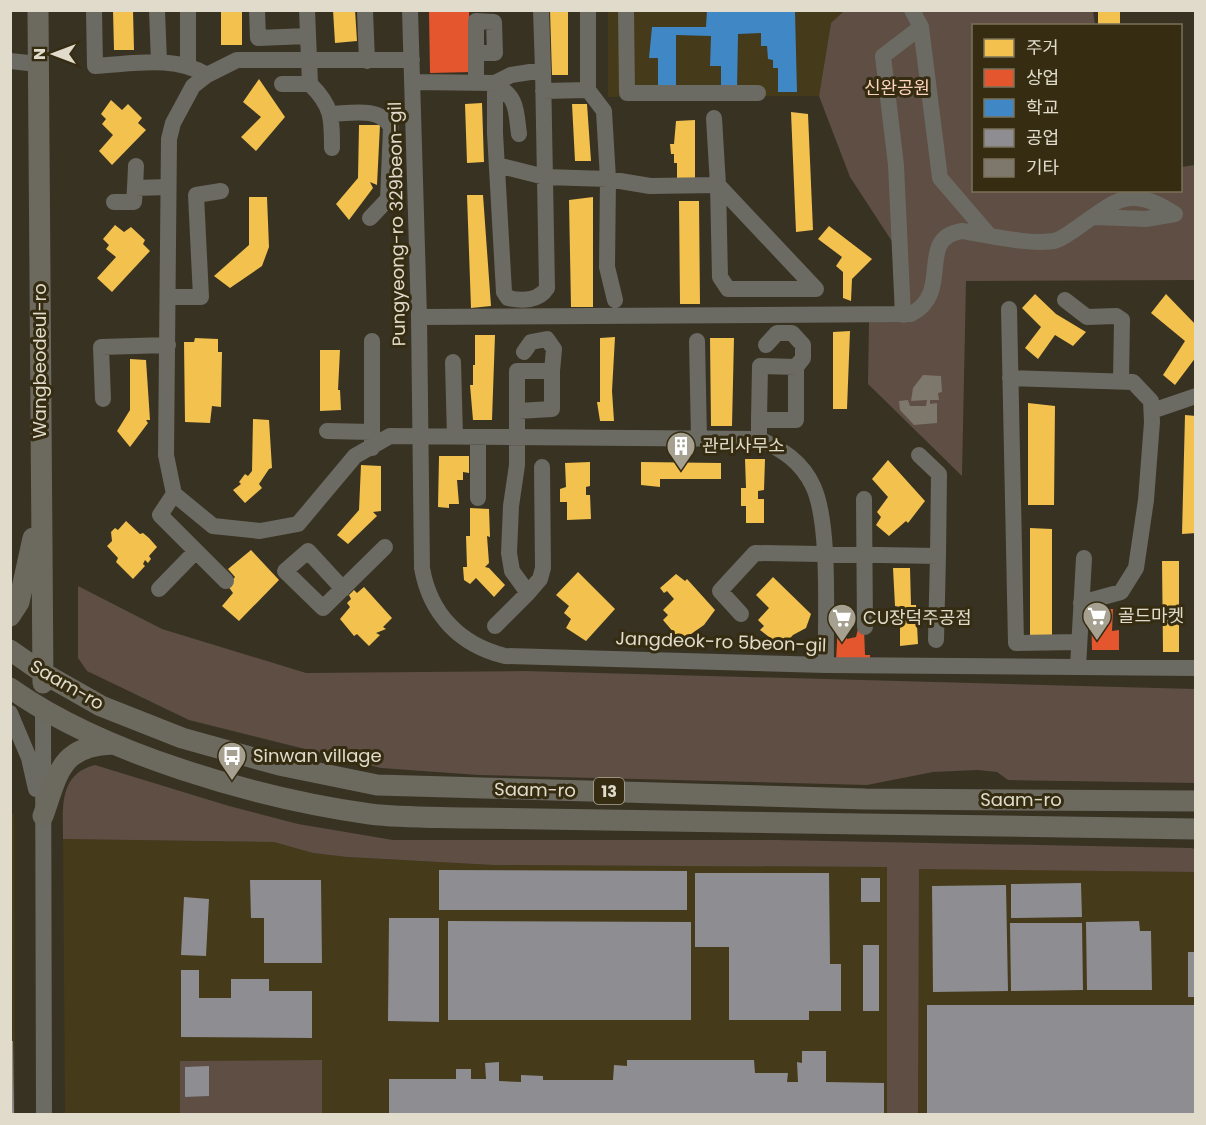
<svg xmlns="http://www.w3.org/2000/svg" width="1206" height="1125" font-family="Poppins,'Noto Sans KR',sans-serif">
<rect width="100%" height="100%" fill="#383223"/>
<path fill="#453a19" d="M608,11H844L831,23L819,96L608,97Z
M10,814H14L15,1114H10Z
M63,839L274,842L313,853L347,857L493,865L888,867L887,1114H65Z
M918,868L1195,872V1114H918Z"/>
<path fill="#5e4e43" d="M844,11H1093L1095,25L974,26V190H1180L1181,167L1195,165V280L966,281L962,476L868,384L869,322L894,309L899,268L895,246L850,177L819,96L831,23Z
M78,586L162,629L306,673L525,671L1195,689V783L1008,780L997,772L978,770L933,772L867,785L478,775L381,768L189,720L87,671L78,658Z
M95,765L229,806L298,824L393,840H778L1191,848L1195,849V872L919,869L918,1114H887V867L493,865L347,857L313,853L274,842L63,839C63,809 58,774 95,765Z
M322,1060V1114H180V1061Z"/>
<path fill="#f2c14e" d="M113,10H133L134,50H114Z
M221,10H242V45H221Z
M333,10H355L357,41L335,43Z
M550,10H568V75H552Z
M1098,10H1120V26H1098Z
M259,79L285,117L256,151L241,137L261,117L243,102Z
M111,100L122,110L128,104L142,118L138,123L146,130L112,165L99,151L113,135L102,124L106,119L101,114Z
M482,103L484,162L467,163L465,104Z
M572,104H587L591,161H575Z
M791,112L808,114L813,230L796,232Z
M695,120V179H677V163H674V154H671L670,144H674L676,121Z
M359,125H380L377,185L370,182L373,188L349,220L336,204L358,178Z
M467,195H483L491,306L471,308Z
M249,197H267L269,247L262,266L230,288L214,276L249,245Z
M593,197V307H571L569,200Z
M679,201H699L700,304H680Z
M115,225L124,232L131,227L145,240L143,244L150,251L112,292L97,278L116,257L106,249L109,245L103,239Z
M829,226L872,259L852,279L851,301L843,298V272L836,266L842,257L818,239Z
M1035,294L1056,314L1086,332L1073,346L1055,335L1038,359L1025,348L1041,327L1022,308Z
M1166,294L1196,325V357L1175,385L1163,375L1185,341L1151,313Z
M850,331L847,409H833V332Z
M475,335H495L492,420H473L470,385H473V365H475Z
M615,337L612,391L614,421H600L597,402H600V338Z
M195,338L218,339V352H222L221,407L212,406L210,423L185,422L184,342H194Z
M710,338H734L732,426H711Z
M320,350H340L338,390H340L341,410L320,411Z
M130,359L146,360L150,420H146L148,423L130,447L117,431L130,410Z
M1028,403L1055,406L1054,505H1028Z
M1185,415L1196,416V533L1182,534Z
M253,419L269,420L272,468L269,469L259,484L262,488L245,503L233,490L241,484L239,482L245,474L248,476L252,471Z
M439,456H469V473L463,472V480H457L459,504H449V508L438,507Z
M745,459H765L764,490L758,491V499H764V523H746V506H741V488H746Z
M888,460L925,501L908,523L906,521L889,536L876,525L881,517L877,512L888,497L872,479Z
M590,462V486L586,487V495H590L591,519L567,520V502H560V489L566,487L565,463Z
M641,462L721,463V479H660V487L641,485Z
M361,465L381,466V511L373,512L377,516L348,544L337,535L359,510Z
M470,508L489,509L490,537L487,536L489,563L485,567L489,568L505,585L494,597L476,578L470,584L464,580L463,567H467L466,536H470Z
M126,521L140,534L143,533L149,538L157,547L149,556L151,559L148,563L145,560L143,564L145,566L133,579L116,562L118,558L107,546L112,541L111,532L115,528L118,530Z
M1030,528L1052,529V635L1030,637Z
M251,550L279,580L239,621L222,606L233,593L228,586L235,577L228,569Z
M1162,561H1179V652H1163Z
M893,568H910L911,605H916L918,644L900,646V607L895,606Z
M578,572L615,609L586,641L566,628L571,619L564,613L569,606L556,595Z
M676,574L685,581L687,579L715,610L704,625L681,641L663,620L668,615L663,610L674,599L667,591L664,593L660,588Z
M773,577L811,614L806,628L793,635L782,647L760,630L764,626L758,620L769,608L756,595Z
M364,587L392,618L383,627L386,629L376,633L380,635L369,646L357,634L354,636L340,619L350,607L347,603L351,599L349,595L354,590L357,593Z"/>
<path fill="#e4572e" d="M429,10H469L471,72L430,73Z
M1113,609L1112,631L1119,630V650H1092L1091,610Z
M838,622H846L847,639L856,637L858,629H864L865,655H870V663L836,662Z"/>
<path fill="#3f88c5" d="M707,10L795,12L797,92H778V68H773V60L768,59L767,46H761V33L738,34L737,90H721V66H710L711,36L676,35V88H658V58H649L652,27H706Z"/>
<path fill="#8d8d92" d="M439,870L687,871V910H439Z
M695,873H829L830,964H841V1011H809V1020H729V947H695Z
M861,878H880V902H861Z
M250,880H321L322,963H264V918H251Z
M1081,883L1082,917L1011,918V884Z
M1006,885L1008,991L933,992L932,886Z
M184,897L209,899L206,956L181,955Z
M389,918H439V1022L388,1021Z
M448,921L691,922V1020H448Z
M1139,921L1140,931H1151L1152,990H1087L1086,922Z
M1010,923H1082L1083,990L1011,991Z
M863,945H879V1011H863Z
M1188,952H1196V997H1188Z
M181,970H199V998H231V979H269V991H312V1038L181,1037Z
M927,1005H1196V1114H927Z
M10,1041H13L14,1114H10Z
M802,1051H826V1082L884,1083V1114H389V1079H456V1069H471V1079H486L485,1063L499,1062V1081L521,1082V1075L543,1076V1080H613L614,1065L627,1066V1060H754L755,1073H788L787,1082H798L797,1062L802,1063Z
M209,1066V1096L185,1097V1067Z"/>
<path fill="#7e776c" d="M923,375L941,376L942,392L938,393L939,400H930V404L937,403V423L914,425L900,410L899,401L908,400L910,406H926L927,400L911,401L913,388Z"/>
<g fill="none" stroke-linecap="round" stroke-linejoin="round">
<path stroke="#6b6a63" stroke-width="16" d="M94,10L95,66C134,64 173,55 207,75
M157,10L159,62
M188,10V64
M257,10L258,38L308,36
M307,10L310,84C332,106 332,117 332,148
M365,10L367,61
M410,10L419,317L422,568C430,614 460,645 505,656L826,665L1196,668
M588,10V90
M626,10L627,93H758
M912,10L921,27L940,178L988,234
M412,60H237L207,75L193,86L173,123L169,139L166,455L174,494L213,526L260,531L298,524L355,456L390,436L759,439C782,449 802,462 813,486C831,524 825,620 826,665
M10,61L38,64
M413,82L495,83V133L504,292L508,298C522,301 539,301 547,288L543,70
M476,82V21L494,22L495,53H476
M495,83L511,75L543,70L541,10
M282,84H310
M495,86C518,95 516,113 519,134
M543,91L588,90L604,111L608,179L650,186L718,185L720,277L728,289H816L718,185L714,118
M332,114C352,113 380,107 391,127L388,199L370,218
M497,165L545,177L608,179L607,267L615,300
M135,188L136,166
M114,202H134L135,188L168,187
M1094,217L1146,219L1175,214
M168,297H201L196,195L221,191
M1065,300L1087,317L1116,316L1122,320L1121,381
M1009,309L1016,643L1079,642
M903,315L896,165L883,56L921,27
M419,317L911,314C954,292 915,238 962,231C989,235 1027,245 1054,241C1060,240 1068,234 1074,230C1114,203 1127,182 1175,214
M372,341V448
M697,341L699,438
M766,345L777,333H792L803,345V358L796,367
M524,352L531,342L547,339L554,349L552,371
M453,362L455,437
M1010,378L1133,382L1151,401L1152,422L1146,500L1136,568L1121,592L1081,603
M103,399L101,347L168,345
M1152,411L1196,396
M327,431L372,432
M478,437V498
M759,439V420H796V367L760,366L759,420
M919,455L939,474L938,556
M174,494L160,515L226,581
M864,499L865,627
M159,589L196,551
M343,589L308,551L285,571L323,608L385,547
M528,593L540,579L543,568L542,467
M741,614L720,591L755,553L938,556L936,640
M495,626L528,593L512,571L509,553L511,506L517,465V371H552V409L518,411
M1078,667L1084,558
M43,711L44,1114
M10,713L29,758L36,789"/>
<path stroke="#6c695f" stroke-width="21" d="M38,10L43,683
M10,616L19,602L33,538
M10,650L43,673L101,706L182,738L279,765L377,785L865,799L1196,801
M10,688C103,754 257,798 370,814C402,818 437,817 470,818L1196,829
M43,816C58,774 60,746 112,744"/>
</g>
<defs>
<g id="building-pin" transform="scale(1.5)"><path d="M0 17L-7.5 6A9.5 9.5 0 1 1 7.5 6Z" fill="#a5a090" stroke="#352c11"/><path d="M-4-6H4V6H1V3H-1V6H-4ZM-2.5-4.3h1.7v1.8h-1.7ZM.8-4.3h1.7v1.8H.8ZM-2.5-1h1.7V.8h-1.7ZM.8-1h1.7V.8H.8Z" fill="#fff"/></g>
<g id="supermarket-pin" transform="scale(1.5)"><path d="M0 17L-7.5 6A9.5 9.5 0 1 1 7.5 6Z" fill="#a5a090" stroke="#352c11"/><path d="M-6-5.5h2.5l.6 2H6L4.5 2H-2.5L-4.4-4H-6ZM-1.5 3.2a1.3 1.3 0 1 0 .1 0ZM3 3.2a1.3 1.3 0 1 0 .1 0Z" fill="#fff"/></g>
<g id="bus-pin" transform="scale(1.5)"><path d="M0 17L-7.5 6A9.5 9.5 0 1 1 7.5 6Z" fill="#a5a090" stroke="#352c11"/><path d="M-5-6H5V4H4V6H2V4H-2V6H-4V4H-5ZM-3.5-4V0h7V-4ZM-3.5 1.2v1.5H-2V1.2ZM2 1.2v1.5H3.5V1.2Z" fill="#fff"/></g>
</defs>
<g fill-rule="evenodd">
<use href="#building-pin" x="681" y="446"/>
<use href="#supermarket-pin" x="1097" y="616"/>
<use href="#supermarket-pin" x="842" y="618"/>
<use href="#bus-pin" x="232" y="756"/>
</g>
<g text-anchor="middle" stroke-width="6" stroke-linejoin="round" paint-order="stroke">
<rect fill="#352c11" stroke="#ada693" stroke-width="1.5" x="594" y="778" width="30" height="26" rx="4.5"/>
<g font-size="16" font-weight="bold" fill="#e0dbcb">
<text x="609" y="797">13</text>
</g>
<g font-size="18" fill="#fed4bc" stroke="#352c11">
<text x="897" y="94">신완공원</text>
</g>
<g font-size="18" fill="#e0dbcb" stroke="#352c11">
<text transform="translate(397 224) rotate(-91)" y="6">Pungyeong-ro 329beon-gil</text>
<text transform="translate(40 361) rotate(-90)" y="6">Wangbeodeul-ro</text>
<text transform="translate(721 642) rotate(2)" y="6">Jangdeok-ro 5beon-gil</text>
<text transform="translate(67 685) rotate(30)" y="6">Saam-ro</text>
<text transform="translate(535 790) rotate(1)" y="6">Saam-ro</text>
<text x="1021" y="806">Saam-ro</text>
</g>
<g font-size="18" fill="#e0dbcb" stroke="#352c11" text-anchor="start">
<text x="702" y="452">관리사무소</text>
<text x="1118" y="622">골드마켓</text>
<text x="863" y="624">CU장덕주공점</text>
<text x="253" y="762">Sinwan village</text>
</g>
</g>
<rect width="1206" height="1125" fill="none" stroke="#e0dbcb" stroke-width="24"/>
<rect x="972" y="24" width="210" height="168" fill="#352c11" stroke="#79725b" stroke-width="1.5"/>
<rect x="984" y="39" width="30" height="18" fill="#f2c14e" stroke="#79725b" stroke-width="1.5"/>
<text x="1026" y="54" font-size="18" fill="#e0dbcb">주거</text>
<rect x="984" y="69" width="30" height="18" fill="#e4572e" stroke="#79725b" stroke-width="1.5"/>
<text x="1026" y="84" font-size="18" fill="#e0dbcb">상업</text>
<rect x="984" y="99" width="30" height="18" fill="#3f88c5" stroke="#79725b" stroke-width="1.5"/>
<text x="1026" y="114" font-size="18" fill="#e0dbcb">학교</text>
<rect x="984" y="129" width="30" height="18" fill="#8d8d92" stroke="#79725b" stroke-width="1.5"/>
<text x="1026" y="144" font-size="18" fill="#e0dbcb">공업</text>
<rect x="984" y="159" width="30" height="18" fill="#7e776c" stroke="#79725b" stroke-width="1.5"/>
<text x="1026" y="174" font-size="18" fill="#e0dbcb">기타</text>
<g transform="translate(54 54) rotate(270)" stroke="#352c11" stroke-width="4.5" paint-order="stroke">
<path d="M0-4.5L10 22L0 15L-10 22Z" fill="#e0dbcb"/>
<text y="-9" font-size="16" font-weight="bold" text-anchor="middle" fill="#e0dbcb">N</text>
</g>
</svg>
